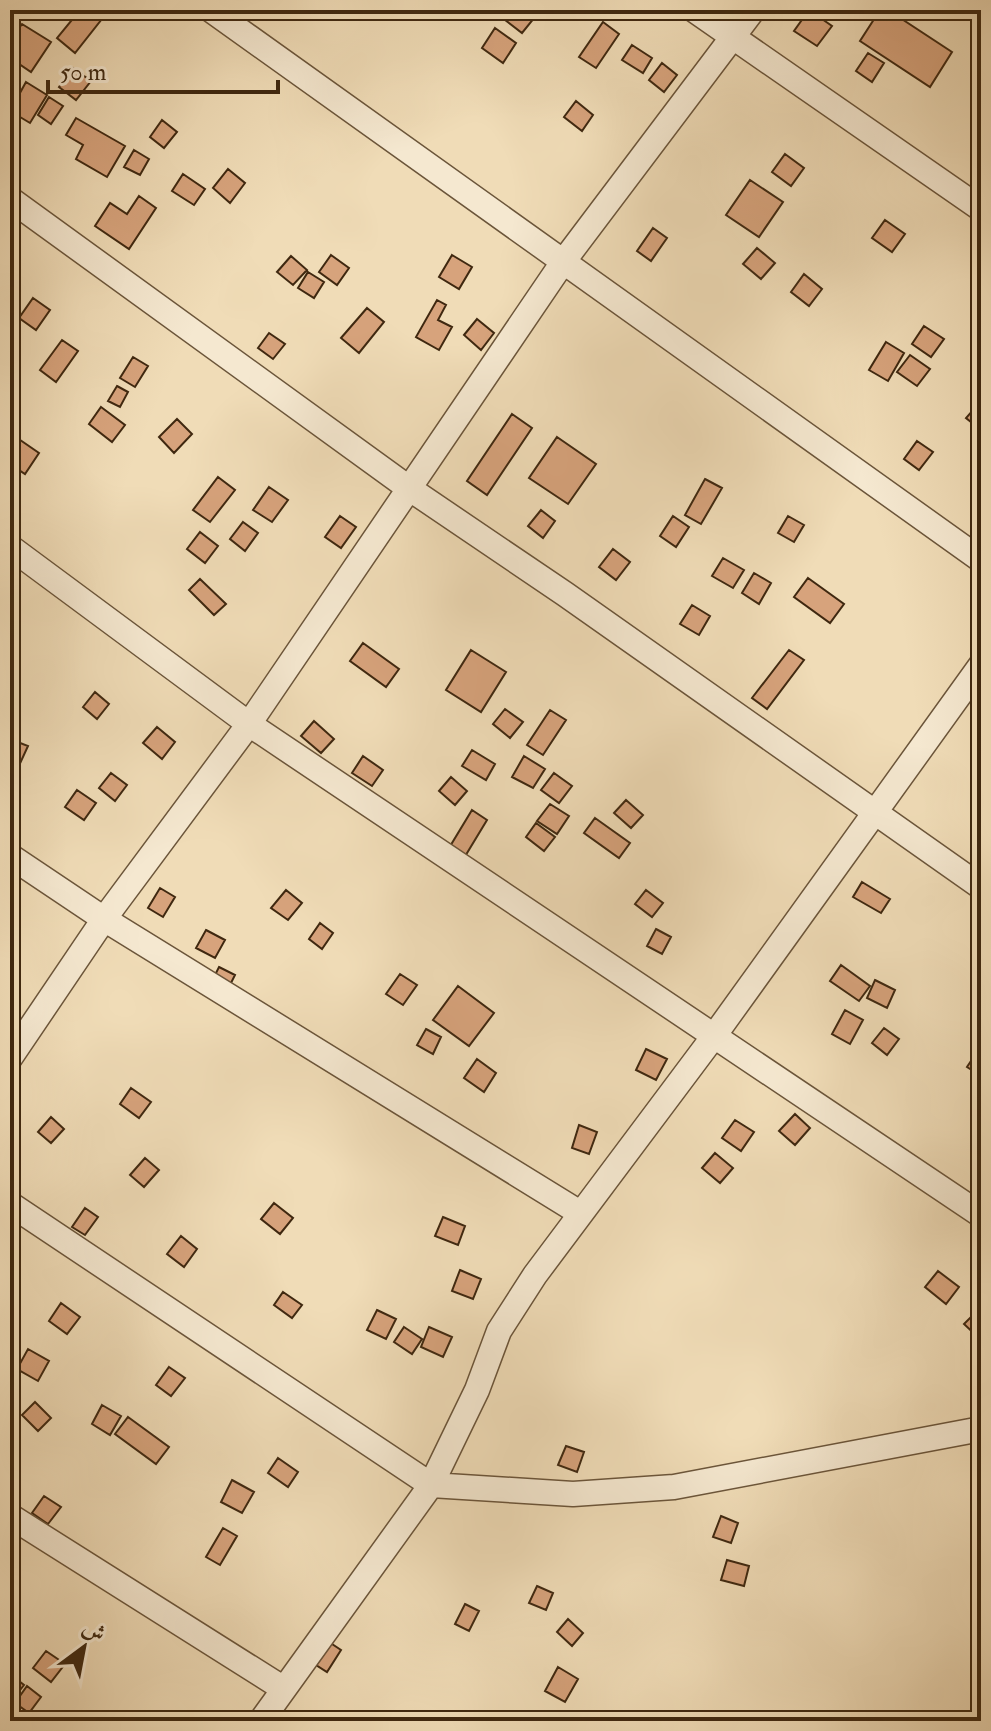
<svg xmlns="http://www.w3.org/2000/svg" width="991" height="1731" font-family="'IM FELL Double Pica',Amiri,serif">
<rect width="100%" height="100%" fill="#f0dcb7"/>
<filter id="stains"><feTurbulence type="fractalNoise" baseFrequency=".0025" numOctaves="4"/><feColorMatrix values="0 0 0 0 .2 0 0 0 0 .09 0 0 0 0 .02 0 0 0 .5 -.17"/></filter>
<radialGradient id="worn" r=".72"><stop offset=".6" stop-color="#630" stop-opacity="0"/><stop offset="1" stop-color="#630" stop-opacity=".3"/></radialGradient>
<path fill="#d7a37c" stroke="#3f2810" stroke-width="2" d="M80,10H109L75,53L57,38Z
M505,10H526L535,17L522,33L500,16Z
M809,10L832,26L817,46L794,31Z
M880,10H888L952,52L930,87L860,41Z
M603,22L619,34L596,68L579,57Z
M22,24L51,42L31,72L19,64L10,78V41Z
M495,28L516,43L503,63L482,48Z
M632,45L652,58L643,73L622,60Z
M868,53L884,63L872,82L856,71Z
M662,63L677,75L664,92L649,80Z
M73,68L91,81L76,100L59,87Z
M26,82L47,95L30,123L10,111Z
M49,97L63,106L51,124L38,115Z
M576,101L593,115L582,131L564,117Z
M76,118L125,146L107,177L76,159L83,145L66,135Z
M162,120L177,132L164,148L150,137Z
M134,150L149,159L140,175L124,167Z
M785,154L804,168L791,186L772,172Z
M228,169L245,183L230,203L213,188Z
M183,174L205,189L194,205L172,191Z
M750,180L783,202L759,237L726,215Z
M139,196L156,208L129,249L95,226L110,203L127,214Z
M885,220L905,234L892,252L872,238Z
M653,228L667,238L651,261L637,251Z
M757,248L775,263L761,279L743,264Z
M331,255L349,268L337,285L319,272Z
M452,255L472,267L459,289L439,277Z
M291,256L307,270L293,285L277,272Z
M308,272L324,282L314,298L298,288Z
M804,274L822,289L809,306L791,292Z
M33,298L50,310L36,330L19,318Z
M437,300L446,305L438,320L452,327L439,350L416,337Z
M367,308L384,322L359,353L341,338Z
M477,319L494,333L481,350L464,335Z
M924,326L944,339L931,357L912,344Z
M269,333L285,344L273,359L258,348Z
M62,340L78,351L56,382L40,370Z
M886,342L904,353L888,381L869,370Z
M910,355L930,369L917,386L897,372Z
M133,357L148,366L135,387L120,378Z
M117,386L128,392L120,407L108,401Z
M10,393L18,398L10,413Z
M981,401V430L966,418Z
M101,407L125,425L112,442L89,424Z
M512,414L532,428L487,495L467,481Z
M177,419L192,434L174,453L159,437Z
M10,433L39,453L25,474L10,464Z
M557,437L596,464L568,504L529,478Z
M917,441L933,452L919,470L904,459Z
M218,477L235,490L210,522L193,510Z
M705,479L722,488L701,524L685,515Z
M269,487L288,500L272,522L253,510Z
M541,510L555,521L543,538L528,526Z
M340,516L356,527L341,548L325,537Z
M673,516L689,527L676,547L660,536Z
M788,516L804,525L794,542L778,533Z
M243,522L258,533L245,551L230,539Z
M200,532L218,546L205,563L187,549Z
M613,549L630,562L616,580L599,567Z
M723,558L744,570L733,588L712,576Z
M754,573L771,583L759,604L742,593Z
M808,578L844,604L830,623L794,597Z
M200,579L226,604L214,615L189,590Z
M692,605L710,616L699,635L680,624Z
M363,643L399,669L386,687L350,661Z
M471,650L506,672L481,712L446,690Z
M789,650L804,660L767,709L752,698Z
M95,692L109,704L97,719L83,707Z
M505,709L523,722L510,738L493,724Z
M550,710L566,720L543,755L527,745Z
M314,721L334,739L321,753L301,736Z
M157,727L175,742L162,759L143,743Z
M10,739L28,746L17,770L10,767Z
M472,750L495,764L486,780L462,766Z
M363,756L383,770L372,786L352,773Z
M524,756L545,769L533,788L512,777Z
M111,773L127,785L115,801L99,788Z
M554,773L572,786L559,803L541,790Z
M451,777L467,791L455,805L439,791Z
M77,790L96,803L84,820L65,807Z
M626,800L643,815L631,828L614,813Z
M550,804L569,816L557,834L537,821Z
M472,810L487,820L464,858L449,848Z
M595,818L630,843L619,858L584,833Z
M536,823L555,837L544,851L526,837Z
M862,882L890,899L881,913L853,897Z
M160,888L175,897L163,917L148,908Z
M286,890L302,903L288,920L271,908Z
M646,890L663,903L652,917L635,904Z
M320,923L333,933L322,949L309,939Z
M656,929L671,937L662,954L647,946Z
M206,930L225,940L215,958L196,948Z
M841,965L870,986L859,1001L830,981Z
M219,967L235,975L226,993L210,985Z
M400,974L417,985L403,1005L386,994Z
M875,980L895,990L887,1008L867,998Z
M458,986L494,1013L469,1046L433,1020Z
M845,1010L863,1020L850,1044L832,1034Z
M884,1028L899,1039L887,1055L872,1043Z
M426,1029L441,1037L433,1054L417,1045Z
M981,1046V1076L967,1067Z
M646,1049L667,1059L656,1080L636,1070Z
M477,1059L496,1073L484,1092L464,1078Z
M131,1088L151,1102L139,1118L120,1104Z
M795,1114L810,1128L795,1145L779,1131Z
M51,1117L64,1129L51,1143L38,1132Z
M735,1120L754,1132L741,1151L722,1138Z
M579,1125L597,1132L589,1154L572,1148Z
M715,1153L733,1168L720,1183L702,1168Z
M145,1158L159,1170L144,1187L130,1175Z
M274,1203L293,1218L280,1234L261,1219Z
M85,1208L98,1217L85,1235L72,1227Z
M443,1217L465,1226L458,1245L435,1236Z
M181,1236L197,1249L184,1267L167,1254Z
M460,1270L481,1279L473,1299L452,1291Z
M938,1271L959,1287L946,1304L925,1287Z
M283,1292L302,1305L292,1318L274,1305Z
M61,1303L80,1317L67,1334L49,1321Z
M980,1308L981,1338L980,1339L964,1324Z
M377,1310L396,1319L386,1339L367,1330Z
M404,1327L422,1339L412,1354L394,1342Z
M429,1327L452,1337L443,1357L421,1347Z
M28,1349L49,1361L38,1381L17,1369Z
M169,1367L185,1378L171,1396L156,1385Z
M35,1402L51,1418L38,1431L22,1415Z
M102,1405L121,1416L110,1435L92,1424Z
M128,1417L169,1447L156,1464L115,1434Z
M566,1446L584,1452L577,1472L558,1465Z
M278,1458L298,1472L288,1487L268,1473Z
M232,1480L254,1492L242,1513L221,1502Z
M44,1496L61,1507L48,1524L32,1513Z
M721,1516L738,1523L731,1543L713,1537Z
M223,1528L237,1536L220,1565L206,1557Z
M727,1560L749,1566L744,1586L721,1580Z
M537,1586L553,1593L546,1610L529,1603Z
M465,1604L479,1611L469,1631L455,1624Z
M568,1619L583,1633L572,1646L557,1632Z
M320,1636L341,1650L327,1672L305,1658Z
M46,1651L65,1664L51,1682L33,1668Z
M558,1667L578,1679L565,1702L545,1691Z
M10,1674L24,1685L13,1699L10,1696Z
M27,1686L41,1697L29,1713L15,1703Z"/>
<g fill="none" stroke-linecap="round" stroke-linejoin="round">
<g stroke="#6b553a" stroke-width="27">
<path id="street" d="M211,10L981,560
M694,10L981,209
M10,11L11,10
M10,199L410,489L565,594L981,887
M10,547L249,724L981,1215
M10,856L104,919L580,1213
M10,1058L104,919L249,724L563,262L753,10
M10,1204L431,1485L573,1494L674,1487L981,1429
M10,1516L284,1689
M261,1721L431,1485L477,1390L499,1331L535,1275L714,1036L981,665"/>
</g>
<use href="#street" stroke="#f5e8d0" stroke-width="24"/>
</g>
<rect width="991" height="1731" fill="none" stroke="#f0dcb7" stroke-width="40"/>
<rect x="12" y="12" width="967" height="1707" fill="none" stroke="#3f2810" stroke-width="4"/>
<rect x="20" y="20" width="951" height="1691" fill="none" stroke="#3f2810" stroke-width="2"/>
<g transform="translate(84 1647) rotate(32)" stroke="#f5e8d0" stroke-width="6" paint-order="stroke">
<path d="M0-6L14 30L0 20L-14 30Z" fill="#3f2810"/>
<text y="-12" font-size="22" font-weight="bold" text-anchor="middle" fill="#3f2810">ش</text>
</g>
<path d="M48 80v12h230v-12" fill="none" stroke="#3f2810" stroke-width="4"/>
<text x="60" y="80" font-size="24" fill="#3f2810" stroke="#f5e8d0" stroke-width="6" paint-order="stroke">50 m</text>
<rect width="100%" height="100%" filter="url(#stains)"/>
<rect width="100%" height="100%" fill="url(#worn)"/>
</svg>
